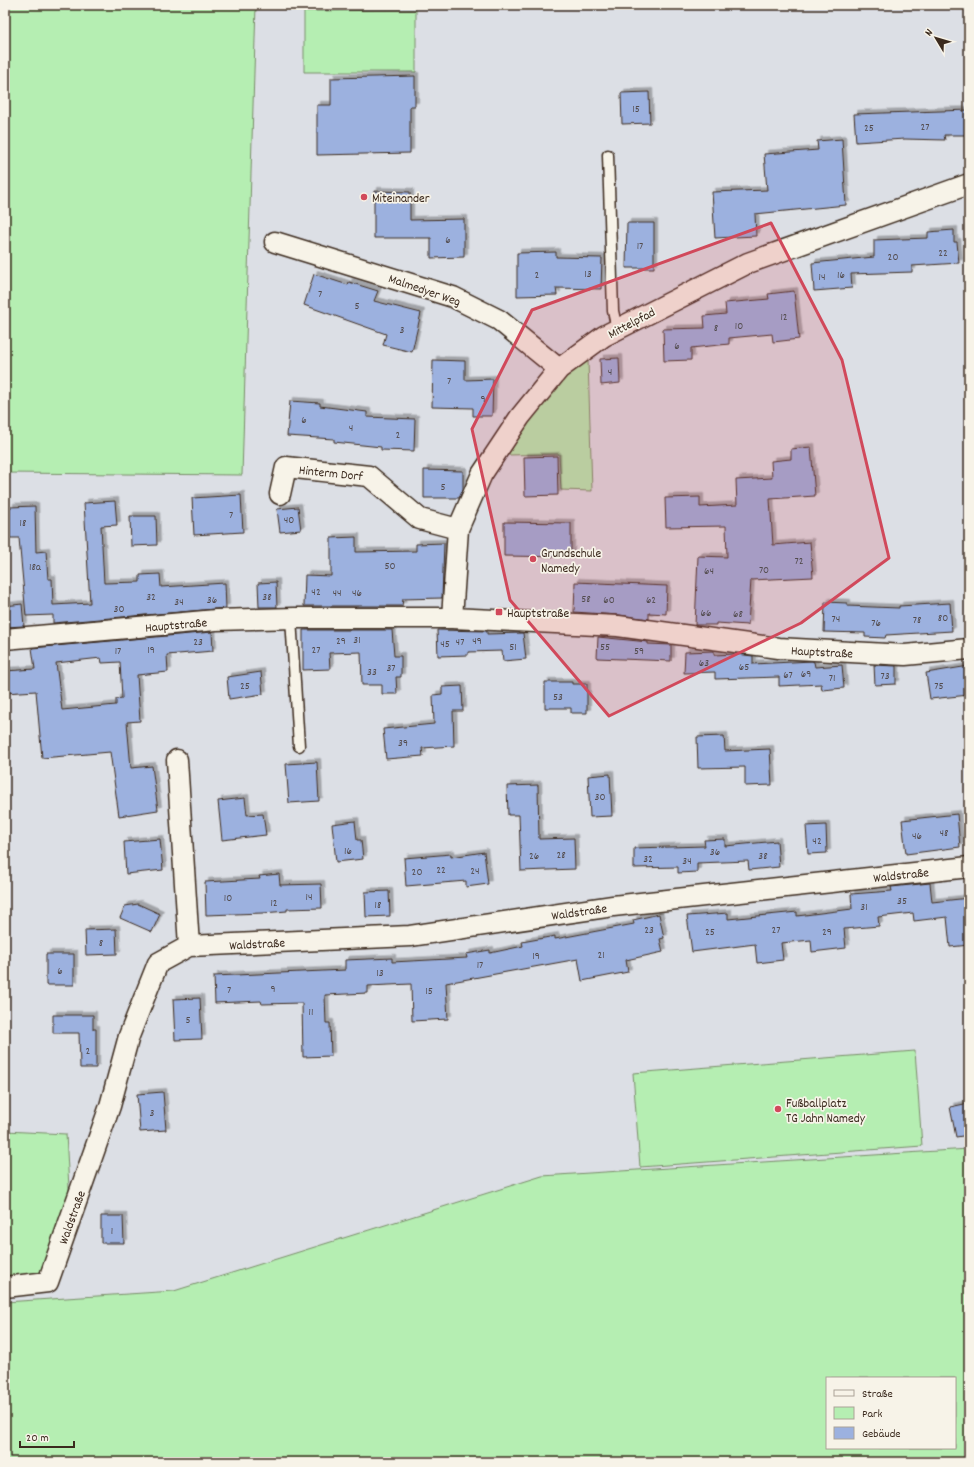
<svg xmlns="http://www.w3.org/2000/svg" width="974" height="1467" font-family="Dekko,sans-serif">
<defs>
<filter id="shadow"><feDropShadow dx="3.5" dy="-3.5" stdDeviation="0" flood-color="#0004"/></filter>
</defs>
<rect width="100%" height="100%" fill="#dcdfe5"/>
<filter id="ink" filterUnits="userSpaceOnUse"><feTurbulence type="fractalNoise" baseFrequency=".025" numOctaves="2"/><feDisplacementMap in="SourceGraphic" scale="8" xChannelSelector="R" yChannelSelector="G"/><feConvolveMatrix kernelMatrix="1 2 1 2 8 2 1 2 1" color-interpolation-filters="sRGB"/></filter>
<g filter="url(#ink)">
<path fill="#b5eeb2" stroke="#788c68" fill-rule="evenodd" d="M5,5H256L242,475L5,473Z
M416,10V72H304V11Z
M588,360L592,491L561,490L559,454L508,455L524,429L562,380Z
M915,1051L922,1146L640,1167L633,1073Z
M5,1131L66,1134L70,1206L45,1276L5,1278Z
M969,1149V1462H5V1302L174,1291L542,1176ZM827,1378H955V1448H827Z"/>
<path fill="#9cb1df" stroke="#3b2a1e" fill-rule="evenodd" filter="url(#shadow)" d="M415,76V106H410V153L317,155V105H331V78Z
M649,92L650,123L622,124L621,93Z
M969,110V135H944L945,140L905,139L856,142L854,114Z
M842,139L846,205L755,214L756,236L715,238L712,192L767,190L764,154L818,150L817,141Z
M374,191L410,192V220L464,219V257L431,258V238H374Z
M627,223H654V268H626Z
M954,230V242H957L959,263L912,266V272L851,274L852,288L814,291L812,263L874,257V240L928,238V232Z
M556,252V257L602,258L601,289L556,288L557,295L517,296V253Z
M314,274L348,285L349,282L378,291L374,301L421,313L412,352L383,345L386,334L304,305Z
M794,291L799,339L773,342L772,334L729,338V344L691,348V360L664,361L663,329L705,328L704,316L726,314L725,303L769,299L768,294Z
M619,358L620,383L601,385L600,359Z
M433,360L465,361V380L493,379L492,416H473V408L432,407Z
M290,401L320,403V406L367,412V417L415,419L414,451L381,450V447L334,442V439L287,436Z
M811,447L815,496L770,499L773,545L810,542L813,577L751,580L748,625L716,623V625H695L698,556L727,557L726,526L666,527L665,498L700,497V507L737,505L736,480L772,478L771,461L791,459V449Z
M557,456L558,495L525,496L524,457Z
M424,470L463,471V490L459,498H424Z
M241,495L243,532L194,535L192,498Z
M115,501L117,525L101,526L104,583L140,582V575L160,574L161,587L225,583L226,608L53,623V615L26,616L19,538H10V507L35,506L36,552L46,551L48,579H52L53,605L90,603L84,503Z
M298,507L301,530L280,532L277,509Z
M130,516H156L157,545L131,546Z
M504,522L571,523V557L504,556Z
M356,537V552L416,551V544L444,543L442,598L403,599L402,606H304L305,575L331,576V538Z
M276,582L277,607H259L258,583Z
M575,582L667,586L666,614L649,613V619L619,615L574,612Z
M825,602L847,603V606L899,608V606L950,603L952,631L886,635L885,638L865,637V633L824,632Z
M22,604L24,626L5,627V606Z
M303,630H392L394,656H401V677H396L397,694H382V685H362L361,652L329,653L330,669L303,670Z
M437,630L487,631V634L523,633L526,659L503,661L502,651L468,652V655L438,656Z
M212,632L213,651L167,655L168,672L137,675L140,721L127,722L131,768L152,766L158,810L119,816L110,752L42,758L36,691L5,693V671L35,669L32,648ZM101,658L102,663L120,662L122,698L116,699V705L62,710L56,663Z
M598,637L648,642V644L671,645V661L597,658Z
M714,651V655L736,654L753,656V664L812,661L814,662L815,667L842,665L844,688L822,690L821,684L779,686V677L715,679V672L684,673L685,652Z
M874,665L896,666V684L875,685Z
M969,666V695L930,699L926,673Z
M261,672L263,694L229,699L227,677Z
M545,682H572V684H587V713H571V708H545Z
M462,686L463,711H453L454,746L422,748L423,756L386,759L383,729L434,724L433,695L442,694V687Z
M724,736L725,751L770,749L772,785L745,786V767L698,768L697,737Z
M317,762L319,801L289,803L286,764Z
M610,774L612,816L590,817L588,776Z
M538,785L539,839L574,838L575,869L521,871L519,815H508L507,786Z
M245,798L247,815L263,814L266,835L222,840L218,801Z
M957,814L960,847L906,854L902,820Z
M355,821L357,840H361L363,859L336,862L332,824Z
M826,825L827,853L808,854L806,826Z
M160,839L163,870L126,874L124,842Z
M725,839V846L777,841L779,867L749,870L748,861L697,863V872L678,873V867L634,868V848L705,846L704,840Z
M484,852L488,884L466,887V881L406,886L404,858L451,854V857Z
M279,874L280,885L321,884L322,908L287,909V911L263,913L206,915L205,882L260,879L259,876Z
M930,883L932,902L969,898V945L950,947L947,917L914,921L913,913L878,917L879,926L844,929L846,948L812,952L811,940L781,943L783,960L757,963L755,944L692,952L687,916L728,913V919L797,912V916L852,909L851,894L892,891L891,887Z
M389,891L390,916L366,917L365,892Z
M138,904L160,914L152,932L120,918L125,906Z
M659,914L664,938L660,939L663,952L626,960L628,972L582,981L578,959L446,983L448,1019L412,1021L411,984L368,986V993L325,995L326,1023H330L331,1056L303,1057L302,1003L262,1004L261,1001L215,1003L214,976L345,970V960L392,958V962L467,958L466,954L490,950V953L523,946L522,942L555,936V939L634,924L633,920Z
M116,929L117,954L86,955L85,930Z
M46,954H74V985H46Z
M200,998L202,1039L175,1040L173,999Z
M53,1015H93V1029H96V1068H80L79,1033H53Z
M163,1092L166,1130L140,1132L137,1094Z
M969,1103V1135L956,1137L950,1107Z
M101,1216H123L124,1243H101Z"/>
<g fill="none" stroke-linecap="round" stroke-linejoin="round">
<g stroke="#3b2a1e" stroke-width="13">
<path id="service" d="M608,155L613,311L617,329
M291,618L299,746"/>
</g>
<g stroke="#3b2a1e" stroke-width="23">
<path id="minor" d="M275,242L453,297L499,320L559,369
M280,494L286,467L369,476L420,519L458,529
M452,618L458,529L482,474L520,417L559,369L604,336L748,263L969,184
M5,639L216,620L295,618H452L618,626L778,648L905,655L969,649
M177,760L189,946
M5,1287L48,1282L110,1106L129,1036L158,963L189,946L410,936L613,906L969,867"/>
</g>
<use href="#service" stroke="#f7f3e8" stroke-width="10"/>
<use href="#minor" stroke="#f7f3e8" stroke-width="20"/>
</g>
</g>
<path fill="#d1495b" fill-opacity="0.2" stroke="#d1495b" stroke-width="3" stroke-linejoin="round" d="M771,223L842,360L889,558L801,623L609,716L510,600L472,429L532,310Z"/>
<g fill="#d1495b" stroke="#f7f3e8" stroke-width="1.5">
<circle cx="364" cy="197" r="4"/>
<circle cx="533" cy="559" r="4"/>
<rect x="495" y="608" width="8" height="8" rx="2"/>
<circle cx="778" cy="1109" r="4"/>
</g>
<g text-anchor="middle" stroke-width="3.5" stroke-linejoin="round" paint-order="stroke">
<g font-size="11" fill="#534c4e">
<text x="636" y="112">15</text>
<text x="925" y="130">27</text>
<text x="869" y="131">25</text>
<text x="448" y="243">6</text>
<text x="640" y="249">17</text>
<text x="943" y="256">22</text>
<text x="893" y="260">20</text>
<text x="588" y="277">13</text>
<text x="537" y="278">2</text>
<text x="841" y="278">16</text>
<text x="822" y="280">14</text>
<text x="320" y="297">7</text>
<text x="357" y="309">5</text>
<text x="784" y="320">12</text>
<text x="739" y="329">10</text>
<text x="716" y="331">8</text>
<text x="402" y="333">3</text>
<text x="677" y="349">6</text>
<text x="610" y="375">4</text>
<text x="449" y="384">7</text>
<text x="483" y="402">9</text>
<text x="304" y="423">6</text>
<text x="351" y="431">4</text>
<text x="398" y="438">2</text>
<text x="443" y="490">5</text>
<text x="231" y="518">7</text>
<text x="289" y="523">40</text>
<text x="23" y="526">18</text>
<text x="799" y="564">72</text>
<text x="390" y="569">50</text>
<text x="35" y="570">18a</text>
<text x="764" y="573">70</text>
<text x="709" y="574">64</text>
<text x="316" y="595">42</text>
<text x="337" y="596">44</text>
<text x="357" y="596">46</text>
<text x="151" y="600">32</text>
<text x="267" y="600">38</text>
<text x="586" y="602">58</text>
<text x="212" y="603">36</text>
<text x="609" y="603">60</text>
<text x="651" y="603">62</text>
<text x="179" y="605">34</text>
<text x="119" y="612">30</text>
<text x="706" y="616">66</text>
<text x="738" y="617">68</text>
<text x="943" y="621">80</text>
<text x="836" y="622">74</text>
<text x="917" y="623">78</text>
<text x="876" y="626">76</text>
<text x="357" y="643">31</text>
<text x="341" y="644">29</text>
<text x="477" y="644">49</text>
<text x="198" y="645">23</text>
<text x="460" y="645">47</text>
<text x="445" y="647">45</text>
<text x="513" y="650">51</text>
<text x="605" y="650">55</text>
<text x="151" y="653">19</text>
<text x="316" y="653">27</text>
<text x="118" y="654">17</text>
<text x="639" y="654">59</text>
<text x="704" y="666">63</text>
<text x="744" y="670">65</text>
<text x="391" y="671">37</text>
<text x="372" y="675">33</text>
<text x="806" y="677">69</text>
<text x="788" y="678">67</text>
<text x="885" y="679">73</text>
<text x="832" y="681">71</text>
<text x="245" y="689">25</text>
<text x="939" y="689">75</text>
<text x="558" y="700">53</text>
<text x="403" y="746">39</text>
<text x="600" y="800">30</text>
<text x="944" y="836">48</text>
<text x="917" y="839">46</text>
<text x="817" y="844">42</text>
<text x="348" y="854">16</text>
<text x="715" y="855">36</text>
<text x="561" y="858">28</text>
<text x="534" y="859">26</text>
<text x="763" y="859">38</text>
<text x="648" y="862">32</text>
<text x="687" y="864">34</text>
<text x="441" y="873">22</text>
<text x="475" y="874">24</text>
<text x="417" y="875">20</text>
<text x="309" y="900">14</text>
<text x="228" y="901">10</text>
<text x="902" y="904">35</text>
<text x="274" y="906">12</text>
<text x="378" y="908">18</text>
<text x="864" y="910">31</text>
<text x="649" y="933">23</text>
<text x="776" y="933">27</text>
<text x="710" y="935">25</text>
<text x="827" y="935">29</text>
<text x="101" y="946">8</text>
<text x="601" y="958">21</text>
<text x="536" y="959">19</text>
<text x="480" y="968">17</text>
<text x="60" y="974">6</text>
<text x="380" y="976">13</text>
<text x="273" y="992">9</text>
<text x="229" y="993">7</text>
<text x="429" y="994">15</text>
<text x="311" y="1015">11</text>
<text x="188" y="1023">5</text>
<text x="88" y="1054">2</text>
<text x="152" y="1116">3</text>
<text x="112" y="1234">1</text>
</g>
<g font-size="13" fill="#3b2a1e" stroke="#f7f3e8" text-anchor="start">
<text x="372" y="202">Miteinander</text>
<text x="541" y="557">Grundschule<tspan x="541" dy="15">Namedy</tspan></text>
<text x="507" y="617">Hauptstraße</text>
<text x="786" y="1107">Fußballplatz<tspan x="786" dy="15">TG Jahn Namedy</tspan></text>
</g>
<g font-size="13" fill="#3b2a1e" stroke="#f7f3e8">
<text transform="translate(425 289) rotate(19)" y="5">Malmedyer Weg</text>
<text transform="translate(631 322) rotate(-28)" y="5">Mittelpfad</text>
<text transform="translate(331 472) rotate(6)" y="5">Hinterm Dorf</text>
<text transform="translate(176 624) rotate(-5)" y="5">Hauptstraße</text>
<text transform="translate(822 651) rotate(3)" y="5">Hauptstraße</text>
<text transform="translate(901 874) rotate(-6)" y="5">Waldstraße</text>
<text transform="translate(579 911) rotate(-8)" y="5">Waldstraße</text>
<text transform="translate(257 943) rotate(-3)" y="5">Waldstraße</text>
<text transform="translate(71 1217) rotate(-70)" y="5">Waldstraße</text>
</g>
</g>
<rect width="974" height="1467" fill="none" stroke="#f7f3e8" stroke-width="20"/>
<rect x="10" y="10" width="954" height="1447" fill="none" stroke="#3b2a1e" stroke-width="1.5" filter="url(#ink)"/>
<rect x="826" y="1377" width="130" height="72" fill="#f7f3e8" stroke="#aca397"/>
<rect x="834" y="1390" width="20" height="6" fill="#f7f3e8" stroke="#aca397"/>
<text x="862" y="1397" font-size="12" fill="#3b2a1e">Straße</text>
<rect x="834" y="1407" width="20" height="12" fill="#b5eeb2" stroke="#aca397"/>
<text x="862" y="1417" font-size="12" fill="#3b2a1e">Park</text>
<rect x="834" y="1427" width="20" height="12" fill="#9cb1df" stroke="#aca397"/>
<text x="862" y="1437" font-size="12" fill="#3b2a1e">Gebäude</text>
<g transform="translate(936 38) rotate(308)" stroke="#f7f3e8" stroke-width="3" paint-order="stroke">
<path d="M0-3L7 15L0 10L-7 15Z" fill="#3b2a1e"/>
<text y="-6" font-size="11" font-weight="bold" text-anchor="middle" fill="#3b2a1e">N</text>
</g>
<path d="M20 1441v6h54v-6" fill="none" stroke="#3b2a1e" stroke-width="2"/>
<text x="26" y="1441" font-size="12" fill="#3b2a1e" stroke="#f7f3e8" stroke-width="3" paint-order="stroke">20 m</text>
</svg>
